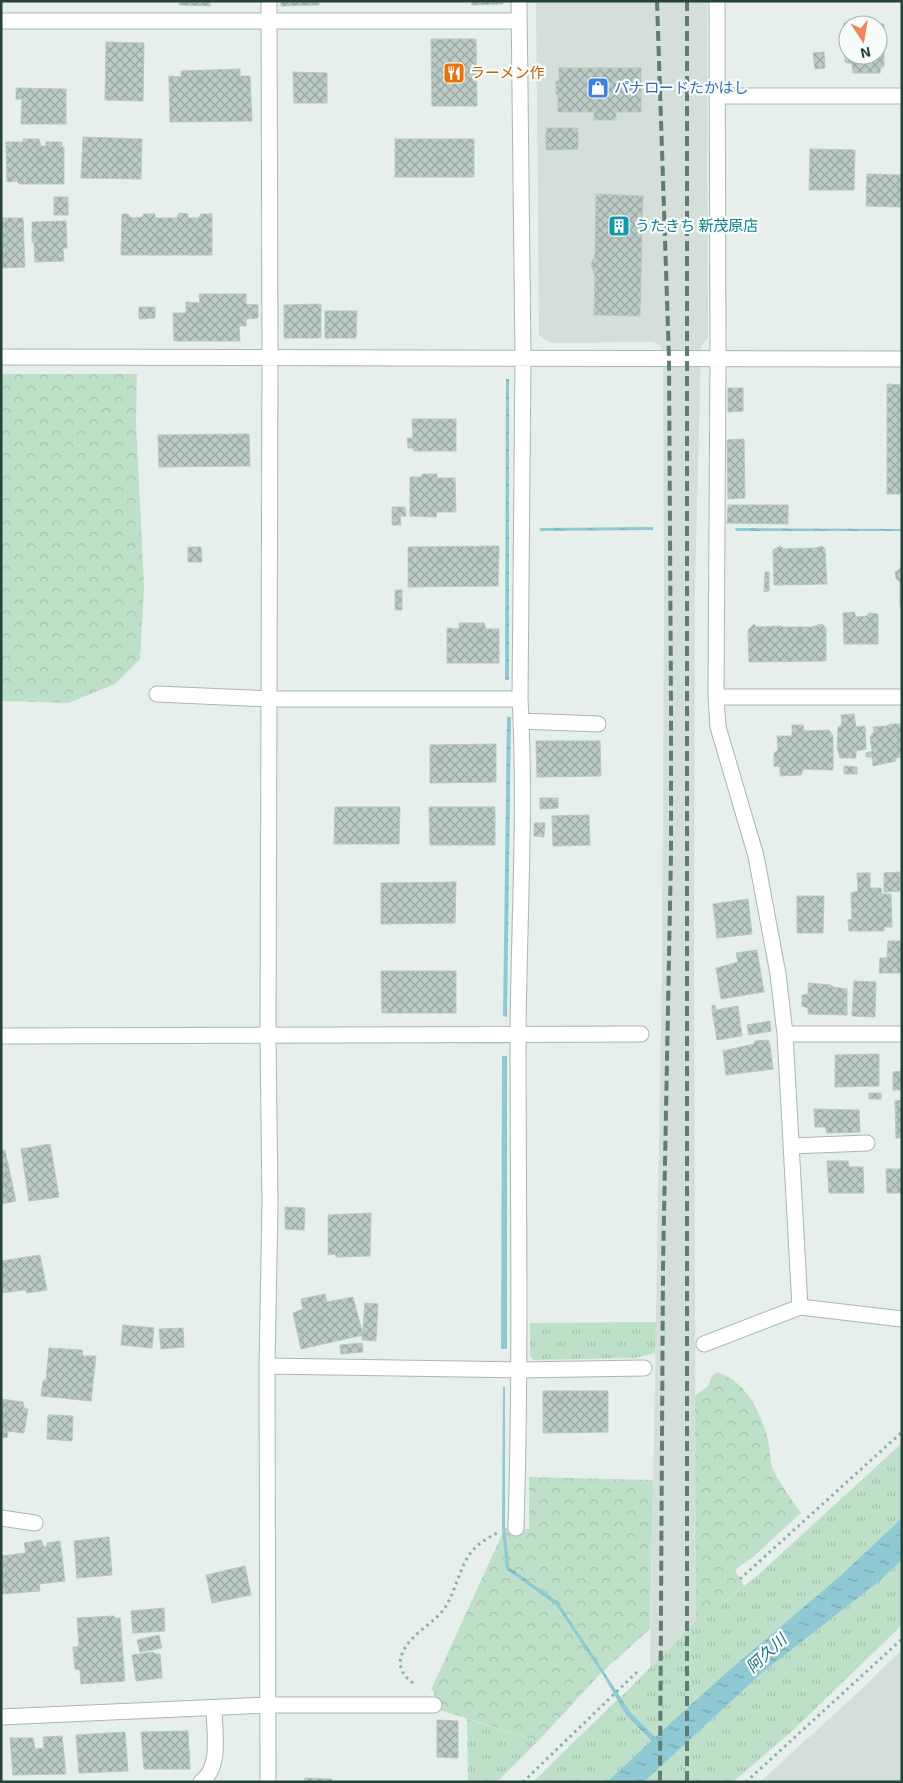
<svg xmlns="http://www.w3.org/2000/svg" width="903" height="1783" font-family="'Exo 2','Noto Sans JP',sans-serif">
<defs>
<pattern id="grass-tufts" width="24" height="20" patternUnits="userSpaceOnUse" patternTransform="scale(1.25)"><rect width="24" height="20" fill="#bfe0c8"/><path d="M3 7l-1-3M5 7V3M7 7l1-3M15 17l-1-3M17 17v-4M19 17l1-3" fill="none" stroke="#a4c1ad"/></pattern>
<pattern id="forest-crowns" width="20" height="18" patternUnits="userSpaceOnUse" patternTransform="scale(1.25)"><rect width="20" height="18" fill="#bfe0c8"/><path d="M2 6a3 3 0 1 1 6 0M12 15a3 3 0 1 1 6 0" fill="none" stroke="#a4c1ad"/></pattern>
<pattern id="water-ripples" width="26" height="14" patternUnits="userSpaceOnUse" patternTransform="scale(1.25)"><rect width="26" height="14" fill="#8ec9d4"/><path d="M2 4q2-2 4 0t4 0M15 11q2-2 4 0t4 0" fill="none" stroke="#74a5ad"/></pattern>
<pattern id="building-cross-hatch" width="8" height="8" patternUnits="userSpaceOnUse" patternTransform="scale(1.25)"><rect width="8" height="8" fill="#bbcac4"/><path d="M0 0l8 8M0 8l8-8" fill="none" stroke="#98a6a0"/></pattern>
</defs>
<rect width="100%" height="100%" fill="#e6efeb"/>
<path fill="#d4dfda" d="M536,1H707L708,338L701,346L695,589L694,955L696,1621L650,1667L662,969L664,600L663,372L661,346L653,342L551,343L539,335Z
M902,1650V1782H760L853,1697Z"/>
<path fill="url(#grass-tufts)" d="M656,1322L655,1353L634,1358L533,1360L530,1355V1323Z
M902,1443V1518L840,1576L728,1671L655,1737L631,1714L621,1697L696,1621L712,1612L758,1575Z
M902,1560V1625L790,1733L733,1782H644L763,1672L877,1583Z
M618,1699L626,1715L651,1742L607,1782H533Z
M467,1719L538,1741L497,1782H468Z"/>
<path fill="url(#forest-crowns)" d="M1,374H137L136,423L144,587L140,659L115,684L68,703L1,701Z
M717,1372C746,1381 761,1412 768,1440C770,1449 770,1458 772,1467C777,1480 793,1501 801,1513L753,1557L735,1570L744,1586L712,1612L696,1621L695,1396L708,1386L712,1376Z
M529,1477L653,1480L650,1629L603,1671L538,1741L434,1708V1691L431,1690L505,1528L529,1529Z"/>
<path fill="url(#water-ripples)" d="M506,379H509V680H505Z
M653,527V530L540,531V528Z
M735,528L902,529V531H736Z
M507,717H511L507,1017L503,1016Z
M502,1056H507V1349H501Z
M503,1387H505V1527L509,1567L558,1602L631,1713L655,1737L728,1671L840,1576L902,1518V1560L877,1583L763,1672L644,1782H607L651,1741L626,1715L603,1675L556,1605L506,1569L502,1528Z"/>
<path fill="url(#building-cross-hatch)" stroke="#b8c9c2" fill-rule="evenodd" d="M179,1H210V6L179,5Z
M281,1H319V5L281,6Z
M471,1H503V4L472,5Z
M844,23L884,24V66L881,68L880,73H853L852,64L845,62ZM848,25H878V55H848Z
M431,39H476L477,106H432Z
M106,42L144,43L143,101L105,100Z
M824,52L825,68L815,69L813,53Z
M559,68H641V112H616V120H594V112H558V96L556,94V81H559Z
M240,69V76H250L252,121L170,122L169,76L181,77V71Z
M293,72L327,73V103H294Z
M16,88L66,89V124H21L22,99H16Z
M546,128H578V149L546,150Z
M83,137L142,139L141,179L81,178Z
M23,139H39L41,146H46V142H62V147H64V184H19L17,181L7,182L6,142H23Z
M395,139H474V177H395Z
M810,149L855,150L854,190H809Z
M867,174L902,175V207L866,206Z
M596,194L643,196L640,316L594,315L595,276L591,264L595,255Z
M54,197H68V215H54Z
M179,213L188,214V218H199L201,214H212V255H121L122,214H128L131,218L143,217V214H155V218H177Z
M1,218H23L25,267L1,268Z
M66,221L67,248H63L64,261L35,262L34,243L32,242V222Z
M199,294H246V304L258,305V318L246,319V326H239L240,341H174L173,313H186V302L200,303Z
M321,304V338H284V305Z
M139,307H155V318L139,319Z
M325,311H357L356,338H325Z
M887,384L902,385V494H887Z
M728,388H743V411L728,412Z
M412,419H456V451H414L413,448H408L407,438H413Z
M249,434L250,466L159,467L158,435Z
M744,439L745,498L728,499L727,440Z
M422,474H437V478H455L456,512H437L436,517L410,516V477H422Z
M728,505H788V524L727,523Z
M392,507H405L406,516H400L401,525H392Z
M499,546L498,586L408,587V547Z
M780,546L784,549L816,548L822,546L825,549L827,584L774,585L773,550Z
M188,547H201L202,562H188Z
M901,559H902V607H900V582L896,579L895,572L901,568Z
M765,572H769V591L764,592Z
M395,590H402V610H395Z
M854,612L856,617L867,616L869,613L878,614V644H844L843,613Z
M459,623H484L486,629H499V663H447V628L459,629Z
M754,624L757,627L780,626L783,627H812L822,624L826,628V661L749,662L748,630Z
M854,714L856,727L865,726L866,749L856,751V758H840L837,747L838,727L842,725L841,715Z
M890,724H902V760V757L896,758V761L873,766L872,757H866V753L872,751L870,737L874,732L873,727L887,726Z
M792,725H803L804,731L829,730L833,736V770L803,769L801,775L780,776V767L774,766V753L778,750L777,736H792Z
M536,741H600L601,776L537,777Z
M496,744V782L430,783V745Z
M844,766L857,767V774H844Z
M540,798H558V808L540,809Z
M335,807H400L399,844H334Z
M429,807H495V845H430Z
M589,815L590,845L553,846L552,816Z
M534,823H545L544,837L534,836Z
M900,872V891L884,892V873Z
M857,873H870V888H881L882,894H891L892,927H884V931H849L848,920L852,919L851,893L858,891Z
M456,882L455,923L381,924V883Z
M797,896H824L823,933H797Z
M748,899L752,934L717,938L713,904Z
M888,941H901V973H879L880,958H887Z
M757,950L764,992L721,999L716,968L738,962L736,953Z
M381,971H456V1013H382Z
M854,981L876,982L875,1017L852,1016Z
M808,983L831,985L833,987L847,989V1015L808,1014V1008L802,1006V995L808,994Z
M715,1005L716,1010L738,1006L742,1036L717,1040L712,1010V1006Z
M770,1021L771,1031L749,1035L747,1025Z
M768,1040L770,1045L773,1069L726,1075L723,1051L754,1044L755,1041Z
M879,1054V1086L835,1087V1055Z
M902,1071V1090H893V1072Z
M869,1093H881V1099H869Z
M902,1100V1138H896L895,1101Z
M814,1109L859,1110L860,1132L827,1133L825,1127H815Z
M50,1144L59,1197L29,1201L21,1149Z
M5,1150L16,1201L1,1204V1151Z
M827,1161H848L849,1167H863L864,1193H829Z
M886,1169H902V1193H887Z
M285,1207L305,1208L304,1230L285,1229Z
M371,1213L370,1256L336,1257L335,1254L328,1255V1215Z
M40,1255L47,1290L27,1293L25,1290L1,1293V1261Z
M325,1294L327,1302L353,1297L363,1335L301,1349L293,1313L303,1309L301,1299Z
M365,1303L378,1304L376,1341L362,1340Z
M123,1325L154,1328L152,1348L121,1345Z
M183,1328L184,1347L161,1349L159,1329Z
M362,1343L363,1352L341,1354L340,1345Z
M49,1348L82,1350L83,1356H96L91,1401L41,1396L43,1381L46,1380Z
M543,1391H608V1432L543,1433Z
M1,1399L23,1402L24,1408L28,1409L24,1433L8,1431L7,1438L2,1437L1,1441Z
M48,1415L73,1416L72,1441L47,1439Z
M109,1537L112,1575L77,1578L74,1541Z
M41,1540L44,1547L47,1546V1543L60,1541L65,1581L39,1584L40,1591L1,1594V1556L26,1553L24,1543Z
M245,1566L251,1595L212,1603L206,1575Z
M164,1608L165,1631L133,1633L131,1611Z
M114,1616L115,1618H120L125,1681L81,1684L80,1670L75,1669L73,1647H79L77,1618Z
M159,1635L162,1648L140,1652L137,1640Z
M153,1652L155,1654H160L162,1678L136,1681L132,1655Z
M437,1720L458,1721V1758L437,1757Z
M188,1731L190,1769H144L141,1732Z
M125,1732L128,1771L79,1773L76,1735Z
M62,1736L66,1774L13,1775L10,1738H33L35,1749L44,1748L43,1737Z
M305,1778L332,1779L331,1782H304Z"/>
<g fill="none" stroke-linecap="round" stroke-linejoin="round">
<g stroke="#a8b8b2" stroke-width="17">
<path id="minor" d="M717,1L718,358L716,697L718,727L756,856L778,974L785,1034H902
M1,21H519
M717,96H902
M1,357L902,359
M157,694L270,699H520
M716,697H902
M521,721L598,724
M1,1036L641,1034
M791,1146L867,1143
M800,1307L902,1319
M704,1344L800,1307L785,1034
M267,1366L519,1370L644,1368
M1,1518L35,1523
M516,1528C521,1363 518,1198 518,1032C519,921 526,810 520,699L523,357L519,1
M1,1717L268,1705H434
M201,1782C222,1767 214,1731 214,1708
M268,1782L267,1366L270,1204L268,1035L270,358L269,1"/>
</g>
<path stroke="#86b3a5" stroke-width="3" stroke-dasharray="2.5 4" stroke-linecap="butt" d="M740,1579L902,1432
M413,1683C403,1676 397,1666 402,1654C410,1634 432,1625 444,1609C455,1593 458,1573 468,1557C474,1546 486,1539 497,1533
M523,1782L637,1672
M746,1782L902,1639"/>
<use href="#minor" stroke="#fff" stroke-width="15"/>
<path stroke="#5f7d75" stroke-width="4" stroke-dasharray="10 5" stroke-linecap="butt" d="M657,1L669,358L671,707V854L663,1267L660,1782
M687,1V1782"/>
</g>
<defs>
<g id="restaurant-square" transform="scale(1.125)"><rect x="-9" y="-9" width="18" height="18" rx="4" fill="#e8710a" stroke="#f7fbf9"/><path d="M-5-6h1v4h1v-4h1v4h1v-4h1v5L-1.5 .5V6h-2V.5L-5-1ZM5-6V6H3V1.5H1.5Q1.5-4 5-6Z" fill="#fff"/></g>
<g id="shop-square" transform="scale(1.125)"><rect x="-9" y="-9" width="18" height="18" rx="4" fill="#3f7fe0" stroke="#f7fbf9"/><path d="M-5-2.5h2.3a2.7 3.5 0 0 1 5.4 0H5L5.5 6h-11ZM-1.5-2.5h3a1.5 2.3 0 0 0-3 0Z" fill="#fff"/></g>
<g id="building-square" transform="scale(1.125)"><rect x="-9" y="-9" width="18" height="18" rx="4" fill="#0f9aa8" stroke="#f7fbf9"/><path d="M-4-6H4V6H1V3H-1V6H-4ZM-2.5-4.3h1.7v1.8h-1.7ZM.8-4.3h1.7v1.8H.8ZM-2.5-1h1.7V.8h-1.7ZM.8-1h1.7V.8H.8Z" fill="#fff"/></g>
</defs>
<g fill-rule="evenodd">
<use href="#restaurant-square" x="454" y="73"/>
<use href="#shop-square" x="598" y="88"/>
<use href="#building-square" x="619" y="226"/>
</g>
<g text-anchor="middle" stroke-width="4.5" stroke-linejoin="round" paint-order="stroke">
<g font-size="15" fill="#c56008" stroke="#f7fbf9" text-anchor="start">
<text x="470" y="78">ラーメン作</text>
</g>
<g font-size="15" fill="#366cbe" stroke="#f7fbf9" text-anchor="start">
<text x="614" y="93">パナロードたかはし</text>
</g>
<g font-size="15" fill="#0d838f" stroke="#f7fbf9" text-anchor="start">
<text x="635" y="231">うたきち 新茂原店</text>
</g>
<g font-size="16" font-style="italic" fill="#1c6f80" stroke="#f7fbf9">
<text transform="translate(766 1653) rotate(-43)" y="6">阿久川</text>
</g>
</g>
<rect width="903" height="1783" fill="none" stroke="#24423a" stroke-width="5"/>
<g transform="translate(863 40) rotate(168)"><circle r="24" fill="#f7fbf9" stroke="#a3b1ad"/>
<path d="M0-4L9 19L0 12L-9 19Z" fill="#f4845f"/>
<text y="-8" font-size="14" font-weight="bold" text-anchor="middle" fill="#24423a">N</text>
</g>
</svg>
